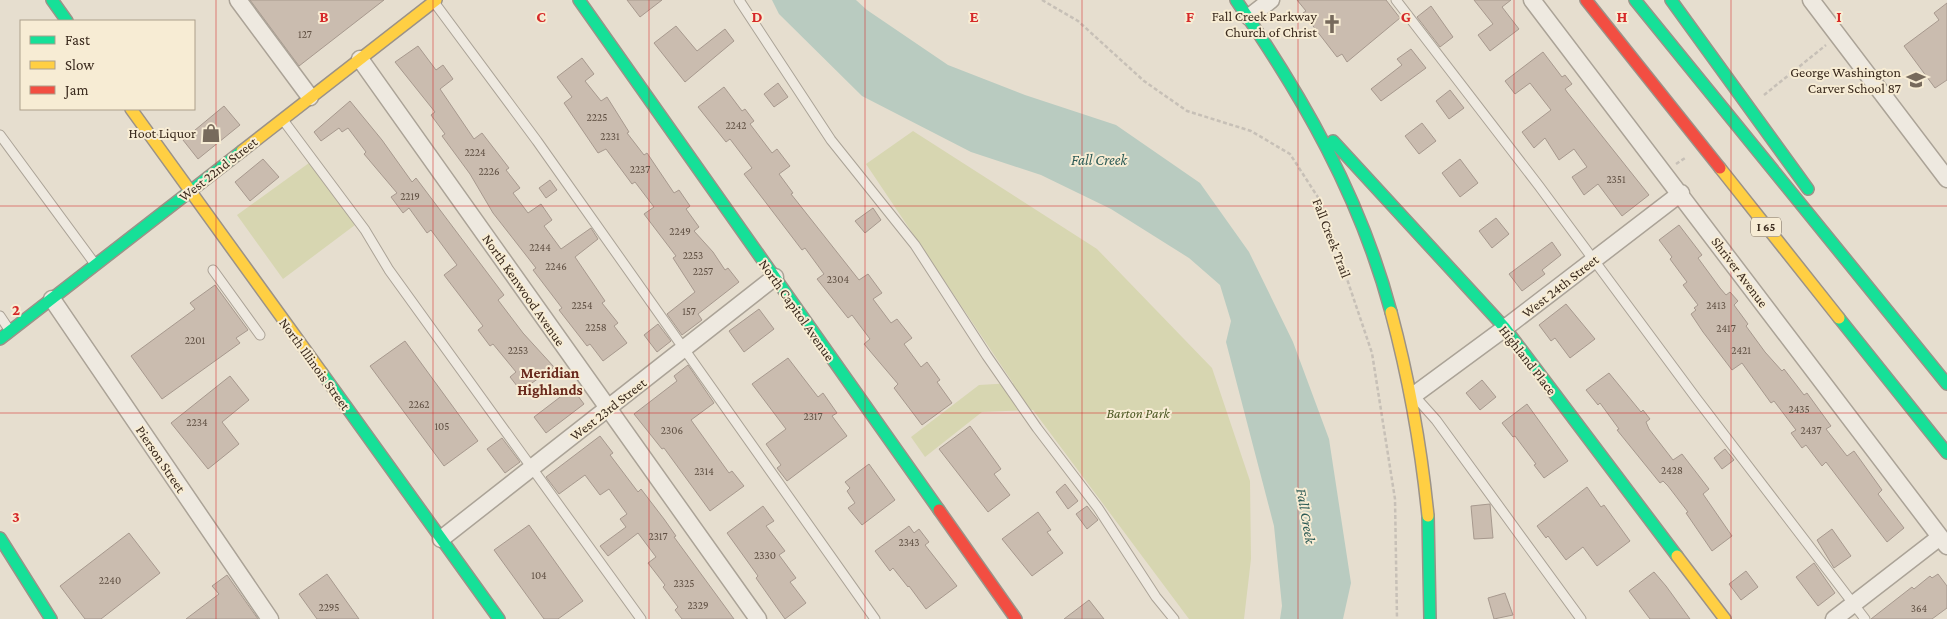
<svg xmlns="http://www.w3.org/2000/svg" width="1947" height="619" font-family="'Crimson Pro',serif">
<rect width="100%" height="100%" fill="#e6decf"/>
<path fill="#d7d6b1" d="M913,131L1097,249L1212,368L1250,481L1251,559L1244,619H1189L1033,410L982,412L925,457L911,437L979,385L1013,383L866,164Z
M309,163L355,225L283,279L237,215Z"/>
<path fill="#b9cbc0" d="M772,0H856L867,10L948,65L1025,95L1116,125L1200,183L1249,252L1293,342L1329,439L1351,583L1343,619H1280L1282,606L1274,526L1226,342L1231,321L1220,285L1189,258L1111,209L1041,175L971,152L862,96L779,14Z"/>
<path fill="#cabcaf" stroke="#a7998e" d="M250,0H384L299,66Z
M627,0H662L640,17Z
M1297,0H1386L1400,18L1347,62L1342,54L1337,57L1303,13L1306,11Z
M1474,0H1511L1502,7L1519,29L1490,51L1478,35L1493,24Z
M1947,3V80L1935,88L1904,46L1939,20L1934,13Z
M1431,6L1453,37L1440,47L1417,17Z
M676,26L697,51L725,29L734,41L685,82L654,43Z
M418,46L436,70L443,65L453,79L440,89L474,139L482,133L509,168L506,170L520,188L513,193L528,213L541,204L552,220L544,226L561,249L591,228L598,239L575,257L605,301L602,303L618,323L614,326L627,343L603,361L590,344L587,346L559,310L562,308L533,270L536,268L493,213L470,174L442,136L445,134L431,115L435,112L395,62Z
M1411,49L1426,68L1381,101L1371,89L1402,65L1397,59Z
M1543,52L1562,77L1565,75L1572,84L1565,89L1567,92L1649,195L1622,216L1598,184L1584,195L1572,177L1587,167L1574,149L1559,160L1545,138L1534,148L1522,132L1551,110L1530,83L1515,94L1505,81Z
M582,58L594,74L585,81L601,101L607,97L629,132L627,133L644,155L647,153L674,193L679,190L690,206L686,209L699,227L694,231L713,252L725,270L728,268L739,282L698,314L702,320L682,335L667,314L695,292L673,258L676,256L644,214L654,207L635,182L632,184L606,149L598,153L564,103L572,97L557,77Z
M778,83L788,97L774,107L764,94Z
M724,87L742,111L745,109L754,121L750,124L772,153L777,149L790,166L779,174L793,193L791,194L859,280L868,274L882,293L873,299L891,323L897,319L912,338L904,344L921,367L927,362L940,380L937,382L952,403L922,425L894,388L898,384L864,344L870,339L852,315L848,318L817,279L824,274L805,248L802,250L744,174L752,168L730,139L726,142L698,107Z
M1450,90L1464,108L1449,119L1436,101Z
M350,101L382,140L412,182L416,178L504,295L498,300L523,333L554,367L521,391L510,377L516,372L493,344L490,346L478,330L483,326L444,275L457,265L431,230L427,233L409,208L403,213L391,197L397,193L364,154L366,152L348,128L342,132L339,128L321,141L314,132Z
M224,106L240,125L198,159L183,140Z
M1422,123L1436,141L1419,154L1405,136Z
M263,159L279,177L250,201L235,182Z
M1460,159L1478,183L1460,197L1442,173Z
M550,180L557,190L546,198L539,188Z
M873,208L881,220L865,233L855,221Z
M1496,218L1509,234L1492,248L1479,231Z
M1679,225L1702,255L1698,258L1720,288L1726,295L1730,292L1738,301L1734,305L1748,324L1746,326L1765,352L1782,371L1784,369L1804,395L1807,393L1831,426L1826,429L1847,456L1854,451L1882,490L1878,494L1904,528L1887,542L1826,462L1822,466L1806,445L1802,448L1791,433L1796,430L1774,401L1771,403L1742,363L1732,370L1703,332L1691,314L1696,310L1694,308L1698,305L1683,285L1687,282L1670,259L1672,257L1659,240Z
M1552,242L1561,255L1542,270L1545,274L1522,291L1509,274Z
M215,285L248,330L236,338L240,343L162,399L131,356L195,309L190,303Z
M1566,304L1595,339L1570,358L1555,338L1551,341L1539,325Z
M759,309L774,329L744,352L729,331Z
M658,324L671,341L657,352L644,335Z
M405,341L478,441L444,466L370,366Z
M788,358L818,397L823,393L837,413L832,416L847,436L787,481L777,468L781,465L766,444L786,429L752,384Z
M688,365L714,403L691,420L729,473L732,471L744,486L710,511L664,448L662,449L634,414L677,381L674,376Z
M1609,373L1641,412L1643,410L1650,419L1646,422L1649,429L1673,460L1682,454L1709,489L1703,494L1732,536L1712,551L1686,513L1688,512L1668,486L1663,481L1660,483L1617,430L1619,429L1600,403L1598,405L1586,390Z
M230,376L249,400L222,422L239,444L208,469L171,423Z
M1482,380L1496,397L1480,410L1466,393Z
M572,388L584,404L546,433L534,417Z
M1527,404L1568,461L1544,478L1534,465L1536,464L1515,436L1513,437L1502,423Z
M970,426L1001,469L994,474L1010,495L988,512L939,449Z
M600,436L613,453L610,455L638,492L641,489L664,519L676,536L674,537L734,619H682L675,610L678,607L663,587L665,585L648,563L656,557L638,533L608,556L600,546L626,527L620,519L627,514L609,489L600,495L585,475L559,494L546,477Z
M502,438L520,462L505,473L487,449Z
M1725,449L1734,460L1722,469L1714,458Z
M869,464L895,500L862,525L848,508L855,503L847,491L850,488L845,482Z
M1065,484L1078,501L1068,509L1056,492Z
M1587,487L1601,507L1604,505L1630,541L1597,566L1583,547L1566,560L1548,536L1546,538L1537,526Z
M1490,504L1493,538L1474,539L1471,506Z
M763,506L774,521L766,526L785,551L779,555L796,578L790,582L806,603L785,619L756,578L758,576L727,533Z
M1087,506L1098,520L1087,529L1076,514Z
M1038,512L1051,530L1047,532L1063,553L1032,576L1002,539Z
M529,525L583,601L558,619H544L494,550Z
M909,526L914,533L919,529L929,542L925,545L957,586L926,609L909,586L908,587L893,568L890,571L875,551Z
M1832,529L1851,556L1834,568L1817,540Z
M129,533L160,573L101,619H85L60,586Z
M1814,563L1835,593L1818,606L1796,577Z
M1746,571L1758,587L1741,600L1729,584Z
M1654,572L1666,586L1690,619H1650L1629,591Z
M327,574L359,619H317L299,594Z
M1938,574L1947,586V608L1932,619H1871L1912,587L1914,589L1930,576L1932,578Z
M227,575L258,619H186L219,594L212,586Z
M1505,593L1513,615L1494,619L1488,598Z
M1089,600L1104,619H1064Z"/>
<g fill="none" stroke-linecap="round" stroke-linejoin="round">
<g stroke="#aba397" stroke-width="11">
<path id="lane" d="M739,0L831,140L915,245L987,356L1037,428L1098,508L1156,597L1174,619
M1396,0L1539,186L1696,398L1865,619
M434,2L537,141L875,619
M283,120L365,230L389,270L641,619
M0,135L95,264
M213,270L260,335
M0,316L10,331
M1419,401L1436,420L1581,619"/>
</g>
<g stroke="#aba397" stroke-width="19">
<path id="street" d="M238,0L310,97
M1532,0L1947,546
M1811,0L1947,179
M1249,17L1271,0
M360,59L758,619
M52,299L270,619
M1414,395L1505,328L1681,193
M441,539L775,277
M1834,619L1940,537"/>
</g>
<g stroke="#9b9288" stroke-width="14">
<path id="fast" d="M52,0L67,21
M579,0L939,510
M1236,0C1303,97 1360,196 1391,312
M1635,0L1947,384
M1671,0L1808,189
M1333,141L1505,328L1677,556
M1839,318L1947,453
M0,339L242,151
M322,373L499,619
M1428,516L1430,619
M0,538L51,619"/>
</g>
<g stroke="#9b9288" stroke-width="14">
<path id="slow" d="M131,109L322,373
M242,151L436,0
M1720,168L1839,318
M1391,312C1409,379 1421,446 1428,516
M1677,556L1725,619"/>
</g>
<g stroke="#9b9288" stroke-width="14">
<path id="jam" d="M1586,0L1720,168
M939,510L1016,619"/>
</g>
<path stroke="#c7c0b7" stroke-width="2.5" stroke-dasharray="4 2.5" stroke-linecap="butt" d="M1042,0L1078,21L1144,81L1187,111L1251,131L1290,154L1321,202L1372,353L1395,499L1397,619
M1764,95L1826,45
M1676,164L1685,158"/>
<use href="#lane" stroke="#eee9e0" stroke-width="9"/>
<use href="#street" stroke="#eee9e0" stroke-width="16"/>
<use href="#fast" stroke="#16e098" stroke-width="11"/>
<use href="#slow" stroke="#ffcf43" stroke-width="11"/>
<use href="#jam" stroke="#f24e42" stroke-width="11"/>
</g>
<path fill="none" stroke="#d62828" stroke-width="1" stroke-opacity="0.55" d="M216,0V619M433,0V619M649,0V619M865,0V619M1082,0V619M1298,0V619M1514,0V619M1731,0V619M0,206H1947M0,413H1947"/>
<defs>
<g id="church-bare" transform="scale(1.5)"><path d="M-1.2-6h2.4v3.5h3.3v2.4h-3.3V6h-2.4V-.1h-3.3v-2.4h3.3Z" fill="#776a5c" stroke="#f7ecd4" stroke-width="2.5" paint-order="stroke"/></g>
<g id="school-bare" transform="scale(1.5)"><path d="M0-5L7-2L0 1L-7-2ZM-4 1L0 2.5L4 1V4Q0 6-4 4Z" fill="#776a5c" stroke="#f7ecd4" stroke-width="2.5" paint-order="stroke"/></g>
<g id="shop-bare" transform="scale(1.5)"><path d="M-5-2.5h2.3a2.7 3.5 0 0 1 5.4 0H5L5.5 6h-11ZM-1.5-2.5h3a1.5 2.3 0 0 0-3 0Z" fill="#776a5c" stroke="#f7ecd4" stroke-width="2.5" paint-order="stroke"/></g>
</defs>
<g fill-rule="evenodd">
<use href="#church-bare" x="1332" y="24"/>
<use href="#school-bare" x="1916" y="80"/>
<use href="#shop-bare" x="211" y="133"/>
</g>
<g text-anchor="middle" stroke-width="4" stroke-linejoin="round" paint-order="stroke">
<g font-size="11" fill="#5f4f42">
<text x="305" y="38">127</text>
<text x="597" y="121">2225</text>
<text x="736" y="129">2242</text>
<text x="610" y="140">2231</text>
<text x="475" y="156">2224</text>
<text x="640" y="173">2237</text>
<text x="489" y="175">2226</text>
<text x="1616" y="183">2351</text>
<text x="410" y="200">2219</text>
<text x="680" y="235">2249</text>
<text x="540" y="251">2244</text>
<text x="693" y="259">2253</text>
<text x="556" y="270">2246</text>
<text x="703" y="275">2257</text>
<text x="838" y="283">2304</text>
<text x="582" y="309">2254</text>
<text x="1716" y="309">2413</text>
<text x="689" y="315">157</text>
<text x="596" y="331">2258</text>
<text x="1726" y="332">2417</text>
<text x="195" y="344">2201</text>
<text x="518" y="354">2253</text>
<text x="1741" y="354">2421</text>
<text x="419" y="408">2262</text>
<text x="1799" y="413">2435</text>
<text x="813" y="420">2317</text>
<text x="197" y="426">2234</text>
<text x="442" y="430">105</text>
<text x="672" y="434">2306</text>
<text x="1811" y="434">2437</text>
<text x="1672" y="474">2428</text>
<text x="704" y="475">2314</text>
<text x="658" y="540">2317</text>
<text x="909" y="546">2343</text>
<text x="765" y="559">2330</text>
<text x="539" y="579">104</text>
<text x="110" y="584">2240</text>
<text x="684" y="587">2325</text>
<text x="698" y="609">2329</text>
<text x="329" y="611">2295</text>
<text x="1919" y="612">364</text>
</g>
<rect fill="#f7ecd4" stroke="#736555" stroke-width="1" x="1751" y="217.5" width="30" height="19" rx="4"/>
<g font-size="12" font-weight="bold" fill="#3b2b1e">
<text x="1766" y="231">I 65</text>
</g>
<g font-size="14" fill="#3b2b1e" stroke="#f7ecd4" text-anchor="end">
<text x="1317" y="21">Fall Creek Parkway<tspan x="1317" dy="16">Church of Christ</tspan></text>
<text x="1901" y="77">George Washington<tspan x="1901" dy="16">Carver School 87</tspan></text>
<text x="196" y="138">Hoot Liquor</text>
</g>
<g font-size="14" fill="#3b2b1e" stroke="#f7ecd4">
<text transform="translate(218 169) rotate(-38)" y="5">West 22nd Street</text>
<text transform="translate(1332 238) rotate(69)" y="5">Fall Creek Trail</text>
<text transform="translate(1740 272) rotate(53)" y="5">Shriver Avenue</text>
<text transform="translate(1560 286) rotate(-38)" y="5">West 24th Street</text>
<text transform="translate(524 290) rotate(55)" y="5">North Kenwood Avenue</text>
<text transform="translate(797 310) rotate(55)" y="5">North Capitol Avenue</text>
<text transform="translate(1528 360) rotate(52)" y="5">Highland Place</text>
<text transform="translate(315 364) rotate(54)" y="5">North Illinois Street</text>
<text transform="translate(608 409) rotate(-38)" y="5">West 23rd Street</text>
<text transform="translate(161 459) rotate(56)" y="5">Pierson Street</text>
</g>
<g font-size="14" font-style="italic" fill="#4d5824" stroke="#f7ecd4">
<text x="1138" y="418">Barton Park</text>
</g>
<g font-size="15" font-style="italic" fill="#2d5b56" stroke="#f7ecd4">
<text x="1099" y="165">Fall Creek</text>
<text transform="translate(1306 516) rotate(80)" y="5">Fall Creek</text>
</g>
<g font-size="15" font-weight="bold" fill="#69291c" stroke="#f7ecd4">
<text x="550" y="378">Meridian<tspan x="550" dy="17">Highlands</tspan></text>
</g>
</g>
<g font-size="16" text-anchor="middle" font-weight="bold" fill="#d62828" stroke="#f7ecd4" stroke-width="4" stroke-linejoin="round" paint-order="stroke">
<text x="324" y="22">B</text>
<text x="541" y="22">C</text>
<text x="757" y="22">D</text>
<text x="974" y="22">E</text>
<text x="1190" y="22">F</text>
<text x="1406" y="22">G</text>
<text x="1622" y="22">H</text>
<text x="1839" y="22">I</text>
<text x="16" y="315">2</text>
<text x="16" y="522">3</text>
</g>
<rect x="20" y="20" width="175" height="90" fill="#f7ecd4" stroke="#ac9f8b"/>
<rect x="30" y="36" width="25" height="8" fill="#16e098" stroke="#ac9f8b"/>
<text x="65" y="45" font-size="15" fill="#3b2b1e">Fast</text>
<rect x="30" y="61" width="25" height="8" fill="#ffcf43" stroke="#ac9f8b"/>
<text x="65" y="70" font-size="15" fill="#3b2b1e">Slow</text>
<rect x="30" y="86" width="25" height="8" fill="#f24e42" stroke="#ac9f8b"/>
<text x="65" y="95" font-size="15" fill="#3b2b1e">Jam</text>
</svg>
